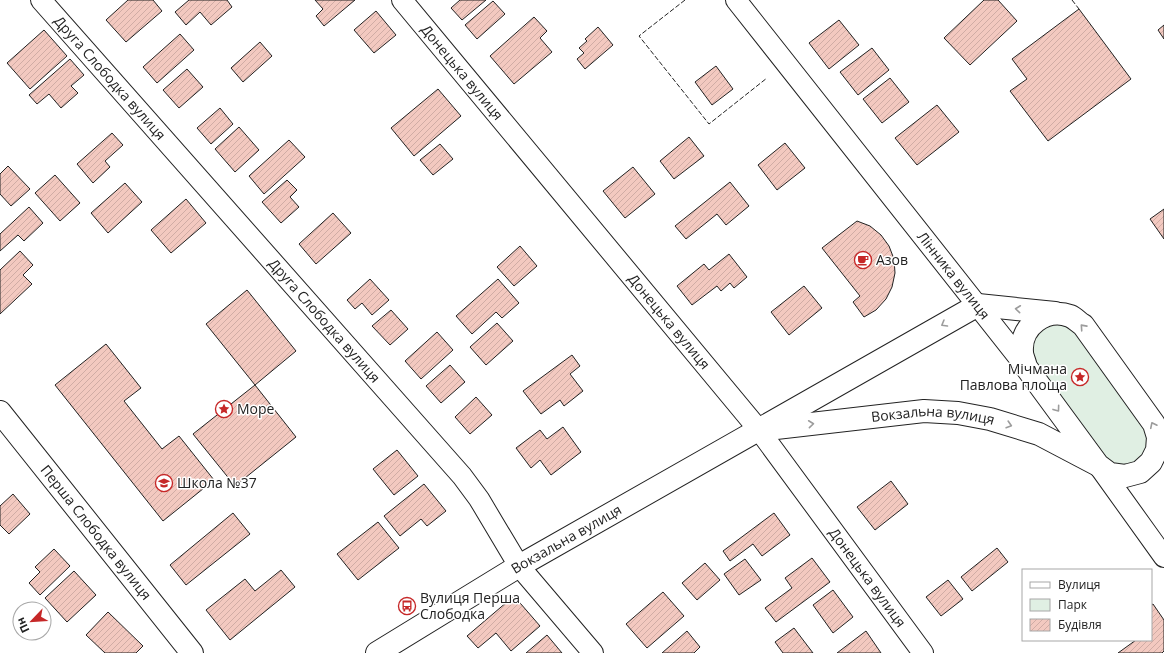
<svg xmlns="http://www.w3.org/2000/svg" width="1164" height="653" font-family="'Open Sans',sans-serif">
<defs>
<pattern id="building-hatch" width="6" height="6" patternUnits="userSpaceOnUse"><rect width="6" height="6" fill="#f3c9c0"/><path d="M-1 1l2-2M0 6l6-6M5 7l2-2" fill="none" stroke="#d0aca5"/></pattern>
</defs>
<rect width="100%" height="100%" fill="#fff"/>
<path fill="#e0efe3" stroke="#6f6f6f" d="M1059,321L1076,331L1146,428L1150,447L1131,468L1112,465L1034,361L1030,352L1034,333Z"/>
<path fill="url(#building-hatch)" stroke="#222" d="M128,0H153L162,11L126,42L106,20Z
M189,0H227L232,7L211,25L200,12L186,25L175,12Z
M315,0H355L324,26L316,16L323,9Z
M460,0H486L462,20L451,8Z
M984,0H998L1017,21L970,65L944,38Z
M493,1L505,14L477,39L465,25Z
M1079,9L1131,79L1048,141L1010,91L1027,79L1012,59Z
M376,11L396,35L374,53L354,30Z
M534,17L547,31L540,38L552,52L514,84L490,56Z
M839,20L859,45L829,69L809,43Z
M1164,25V39L1158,30Z
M598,27L613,45L585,69L577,59L584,53L579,48L587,41L585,39Z
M44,30L67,56L30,89L7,63Z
M180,34L194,50L157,83L143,67Z
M260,42L272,56L243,82L231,68Z
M872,48L889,70L858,95L840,72Z
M70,59L84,75L71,86L78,93L61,108L49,94L37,104L29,95Z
M716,66L733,89L712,105L695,82Z
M187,69L203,87L179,108L163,90Z
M890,78L909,102L882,123L863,99Z
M438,89L461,116L414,156L391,128Z
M937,105L959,132L917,165L895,138Z
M220,108L233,124L211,144L197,128Z
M239,127L259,150L235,172L215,149Z
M112,133L123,145L105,161L110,167L93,183L77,164Z
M689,137L704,156L674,179L660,161Z
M289,140L305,157L264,194L249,176Z
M785,143L805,168L777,190L758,165Z
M440,144L453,159L433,175L420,160Z
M8,166L30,189L11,206L0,194V174Z
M633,167L655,194L625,218L603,191Z
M55,175L80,203L60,221L35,193Z
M287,180L297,190L290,197L299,207L281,223L262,202Z
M730,182L749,206L726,225L717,214L686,239L675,226Z
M125,183L142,202L108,233L91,213Z
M186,199L206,223L171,253L151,230Z
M29,207L43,223L24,241L18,235L0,251V234Z
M1164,209V239L1150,219Z
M333,213L351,233L316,264L299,244Z
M857,221L870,226L881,235L889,246L894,259L895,273L892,287L886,299L876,310L864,317L853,302L860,296L822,248Z
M520,246L537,266L514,286L497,267Z
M20,251L33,265L23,275L32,284L0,314V270Z
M729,254L747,277L734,288L730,283L721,291L717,286L692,305L677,286L704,264L709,270Z
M370,279L389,300L372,315L362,303L355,309L347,300Z
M498,279L519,303L502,318L496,312L472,334L456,316Z
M804,286L822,308L789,335L771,312Z
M247,290L296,351L255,385L206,324Z
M391,310L408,329L390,345L372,326Z
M497,323L513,341L486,365L470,347Z
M437,332L453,350L421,379L405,361Z
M106,344L141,388L124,401L162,449L179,436L214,480L163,521L55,385Z
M572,355L580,366L570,374L583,391L564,406L560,400L541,414L523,391Z
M450,365L465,382L441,403L426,386Z
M255,385L296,437L235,486L193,434Z
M476,397L492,415L470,434L455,417Z
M563,427L581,452L551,475L540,460L531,468L516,448L540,430L547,439Z
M397,450L418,476L394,495L373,469Z
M891,481L908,504L875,530L857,507Z
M424,484L446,511L427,526L421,519L400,536L384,516Z
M13,494L30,514L9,534L0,525V506Z
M233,513L250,534L186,585L170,565Z
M774,513L790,535L762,556L753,544L730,561L723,551Z
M378,522L399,548L358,580L337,554Z
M997,548L1008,562L972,591L961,577Z
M54,549L70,566L40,595L29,583L40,572L35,567Z
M812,558L830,582L776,622L765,608L792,588L785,578Z
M745,559L761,580L739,595L724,574Z
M705,563L720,580L697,600L682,583Z
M281,570L295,587L230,640L206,610L245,579L255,591Z
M74,571L96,595L67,622L45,598Z
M948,580L963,599L941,616L926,597Z
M833,590L853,617L833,633L813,605Z
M663,592L684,616L647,648L626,624Z
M514,596L540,626L511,651L496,633L478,648L467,636Z
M1153,604L1164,620V651L1162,653H1118L1136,640H1151V605Z
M108,612L143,646L136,653H105L86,635Z
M794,628L813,653H783L775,642Z
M687,631L700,647L694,653H662Z
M866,631L881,653H837Z
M547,635L562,653H526Z"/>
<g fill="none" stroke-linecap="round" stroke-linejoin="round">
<g stroke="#222" stroke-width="22">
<g id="minor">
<path id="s1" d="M41,0L462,476L479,499L519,566L593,653"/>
<path id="s2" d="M402,0L759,430L923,653"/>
<path id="s3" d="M736,0L1026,367"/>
<path d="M1098,465L1164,557"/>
</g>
</g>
<g stroke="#222" stroke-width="24">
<g id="tertiary">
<path id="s4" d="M0,412L192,653"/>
<path id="s5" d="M759,430L924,411L958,413L990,419L1039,434L1098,465L1110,474L1125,476L1140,472L1151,462L1157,450L1158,437L1154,424L1083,325C1079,323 1075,318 1070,316C1046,307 1020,326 1022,352C1022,356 1025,362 1026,367L1098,465"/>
<path id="s6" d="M377,653L519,566L978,305L1055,313"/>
</g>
</g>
<use href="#minor" stroke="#fff" stroke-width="20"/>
<use href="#tertiary" stroke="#fff" stroke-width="22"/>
<path stroke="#222" stroke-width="1" stroke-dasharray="5 2" stroke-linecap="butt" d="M685,0L639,36L709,124L767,78
M1072,0L1079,9"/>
</g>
<defs><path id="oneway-chevron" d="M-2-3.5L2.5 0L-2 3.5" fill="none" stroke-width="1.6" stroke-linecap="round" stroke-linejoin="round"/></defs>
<g stroke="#9c9c9c">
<use href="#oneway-chevron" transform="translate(1018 309) rotate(-174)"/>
<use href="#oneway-chevron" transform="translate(944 324) rotate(150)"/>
<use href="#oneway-chevron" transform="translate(1083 327) rotate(-132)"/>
<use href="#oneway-chevron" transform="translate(1057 409) rotate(54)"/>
<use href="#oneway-chevron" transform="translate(811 424) rotate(-6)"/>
<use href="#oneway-chevron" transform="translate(1009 425) rotate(17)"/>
<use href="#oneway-chevron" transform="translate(1153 425) rotate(-116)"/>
</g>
<defs>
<g id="cafe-ring" transform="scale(0.9)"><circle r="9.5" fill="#fff" stroke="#c62828" stroke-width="1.5"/><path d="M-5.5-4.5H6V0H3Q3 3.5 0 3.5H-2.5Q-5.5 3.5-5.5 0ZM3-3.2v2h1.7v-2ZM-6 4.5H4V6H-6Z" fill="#c62828"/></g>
<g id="sight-ring" transform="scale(0.9)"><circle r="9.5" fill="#fff" stroke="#c62828" stroke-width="1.5"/><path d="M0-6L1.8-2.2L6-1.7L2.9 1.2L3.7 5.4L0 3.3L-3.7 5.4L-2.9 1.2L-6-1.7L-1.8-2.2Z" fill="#c62828"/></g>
<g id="school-ring" transform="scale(0.9)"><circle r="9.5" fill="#fff" stroke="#c62828" stroke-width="1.5"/><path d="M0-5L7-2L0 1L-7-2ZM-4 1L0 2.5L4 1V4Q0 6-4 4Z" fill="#c62828"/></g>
<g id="bus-ring" transform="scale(0.9)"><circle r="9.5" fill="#fff" stroke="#c62828" stroke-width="1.5"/><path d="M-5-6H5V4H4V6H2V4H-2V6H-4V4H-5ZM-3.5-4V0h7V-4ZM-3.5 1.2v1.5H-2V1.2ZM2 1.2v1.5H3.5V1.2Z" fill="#c62828"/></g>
</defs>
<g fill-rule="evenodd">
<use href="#cafe-ring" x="863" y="260"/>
<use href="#sight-ring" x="1080" y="377"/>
<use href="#sight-ring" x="224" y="409"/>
<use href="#school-ring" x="164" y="483"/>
<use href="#bus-ring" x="407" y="606"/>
</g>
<g text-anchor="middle" stroke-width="3" stroke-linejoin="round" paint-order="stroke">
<g font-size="14" fill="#222" stroke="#fff">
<text dy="5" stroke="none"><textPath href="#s2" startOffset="94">Донецька вулиця</textPath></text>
<text dy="5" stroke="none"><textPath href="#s1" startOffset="104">Друга Слободка вулиця</textPath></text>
<text dy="5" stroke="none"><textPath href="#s3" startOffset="351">Лінника вулиця</textPath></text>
<text dy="5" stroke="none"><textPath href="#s1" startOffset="428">Друга Слободка вулиця</textPath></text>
<text dy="5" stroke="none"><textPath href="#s2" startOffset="418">Донецька вулиця</textPath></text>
<text dy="5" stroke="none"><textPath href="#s5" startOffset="175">Вокзальна вулиця</textPath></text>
<text dy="5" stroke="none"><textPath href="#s4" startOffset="154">Перша Слободка вулиця</textPath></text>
<text dy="5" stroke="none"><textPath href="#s6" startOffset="221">Вокзальна вулиця</textPath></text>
<text dy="5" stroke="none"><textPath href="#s2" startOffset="742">Донецька вулиця</textPath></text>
</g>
<g font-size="14" fill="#222" stroke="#fff" text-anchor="start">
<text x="876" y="265">Азов</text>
<text x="1067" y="374" text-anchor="end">Мічмана<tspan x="1067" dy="16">Павлова площа</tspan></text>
<text x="237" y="414">Море</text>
<text x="177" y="488">Школа №37</text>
<text x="420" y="603">Вулиця Перша<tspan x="420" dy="16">Слободка</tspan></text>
</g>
</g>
<rect x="1022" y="569" width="130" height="72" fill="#ffffff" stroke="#a7a7a7"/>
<rect x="1030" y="582" width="20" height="6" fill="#ffffff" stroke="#a7a7a7"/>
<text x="1058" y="589" font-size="12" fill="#222222">Вулиця</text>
<rect x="1030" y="599" width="20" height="12" fill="#e0efe3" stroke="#a7a7a7"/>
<text x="1058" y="609" font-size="12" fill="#222222">Парк</text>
<rect x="1030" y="619" width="20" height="12" fill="url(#building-hatch)" stroke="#a7a7a7"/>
<text x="1058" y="629" font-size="12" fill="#222222">Будівля</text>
<g transform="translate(32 621) rotate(245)"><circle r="19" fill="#ffffff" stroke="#a7a7a7"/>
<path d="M0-3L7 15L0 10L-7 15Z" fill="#c62828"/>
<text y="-6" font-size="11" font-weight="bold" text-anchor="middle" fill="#222222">Пн</text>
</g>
</svg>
